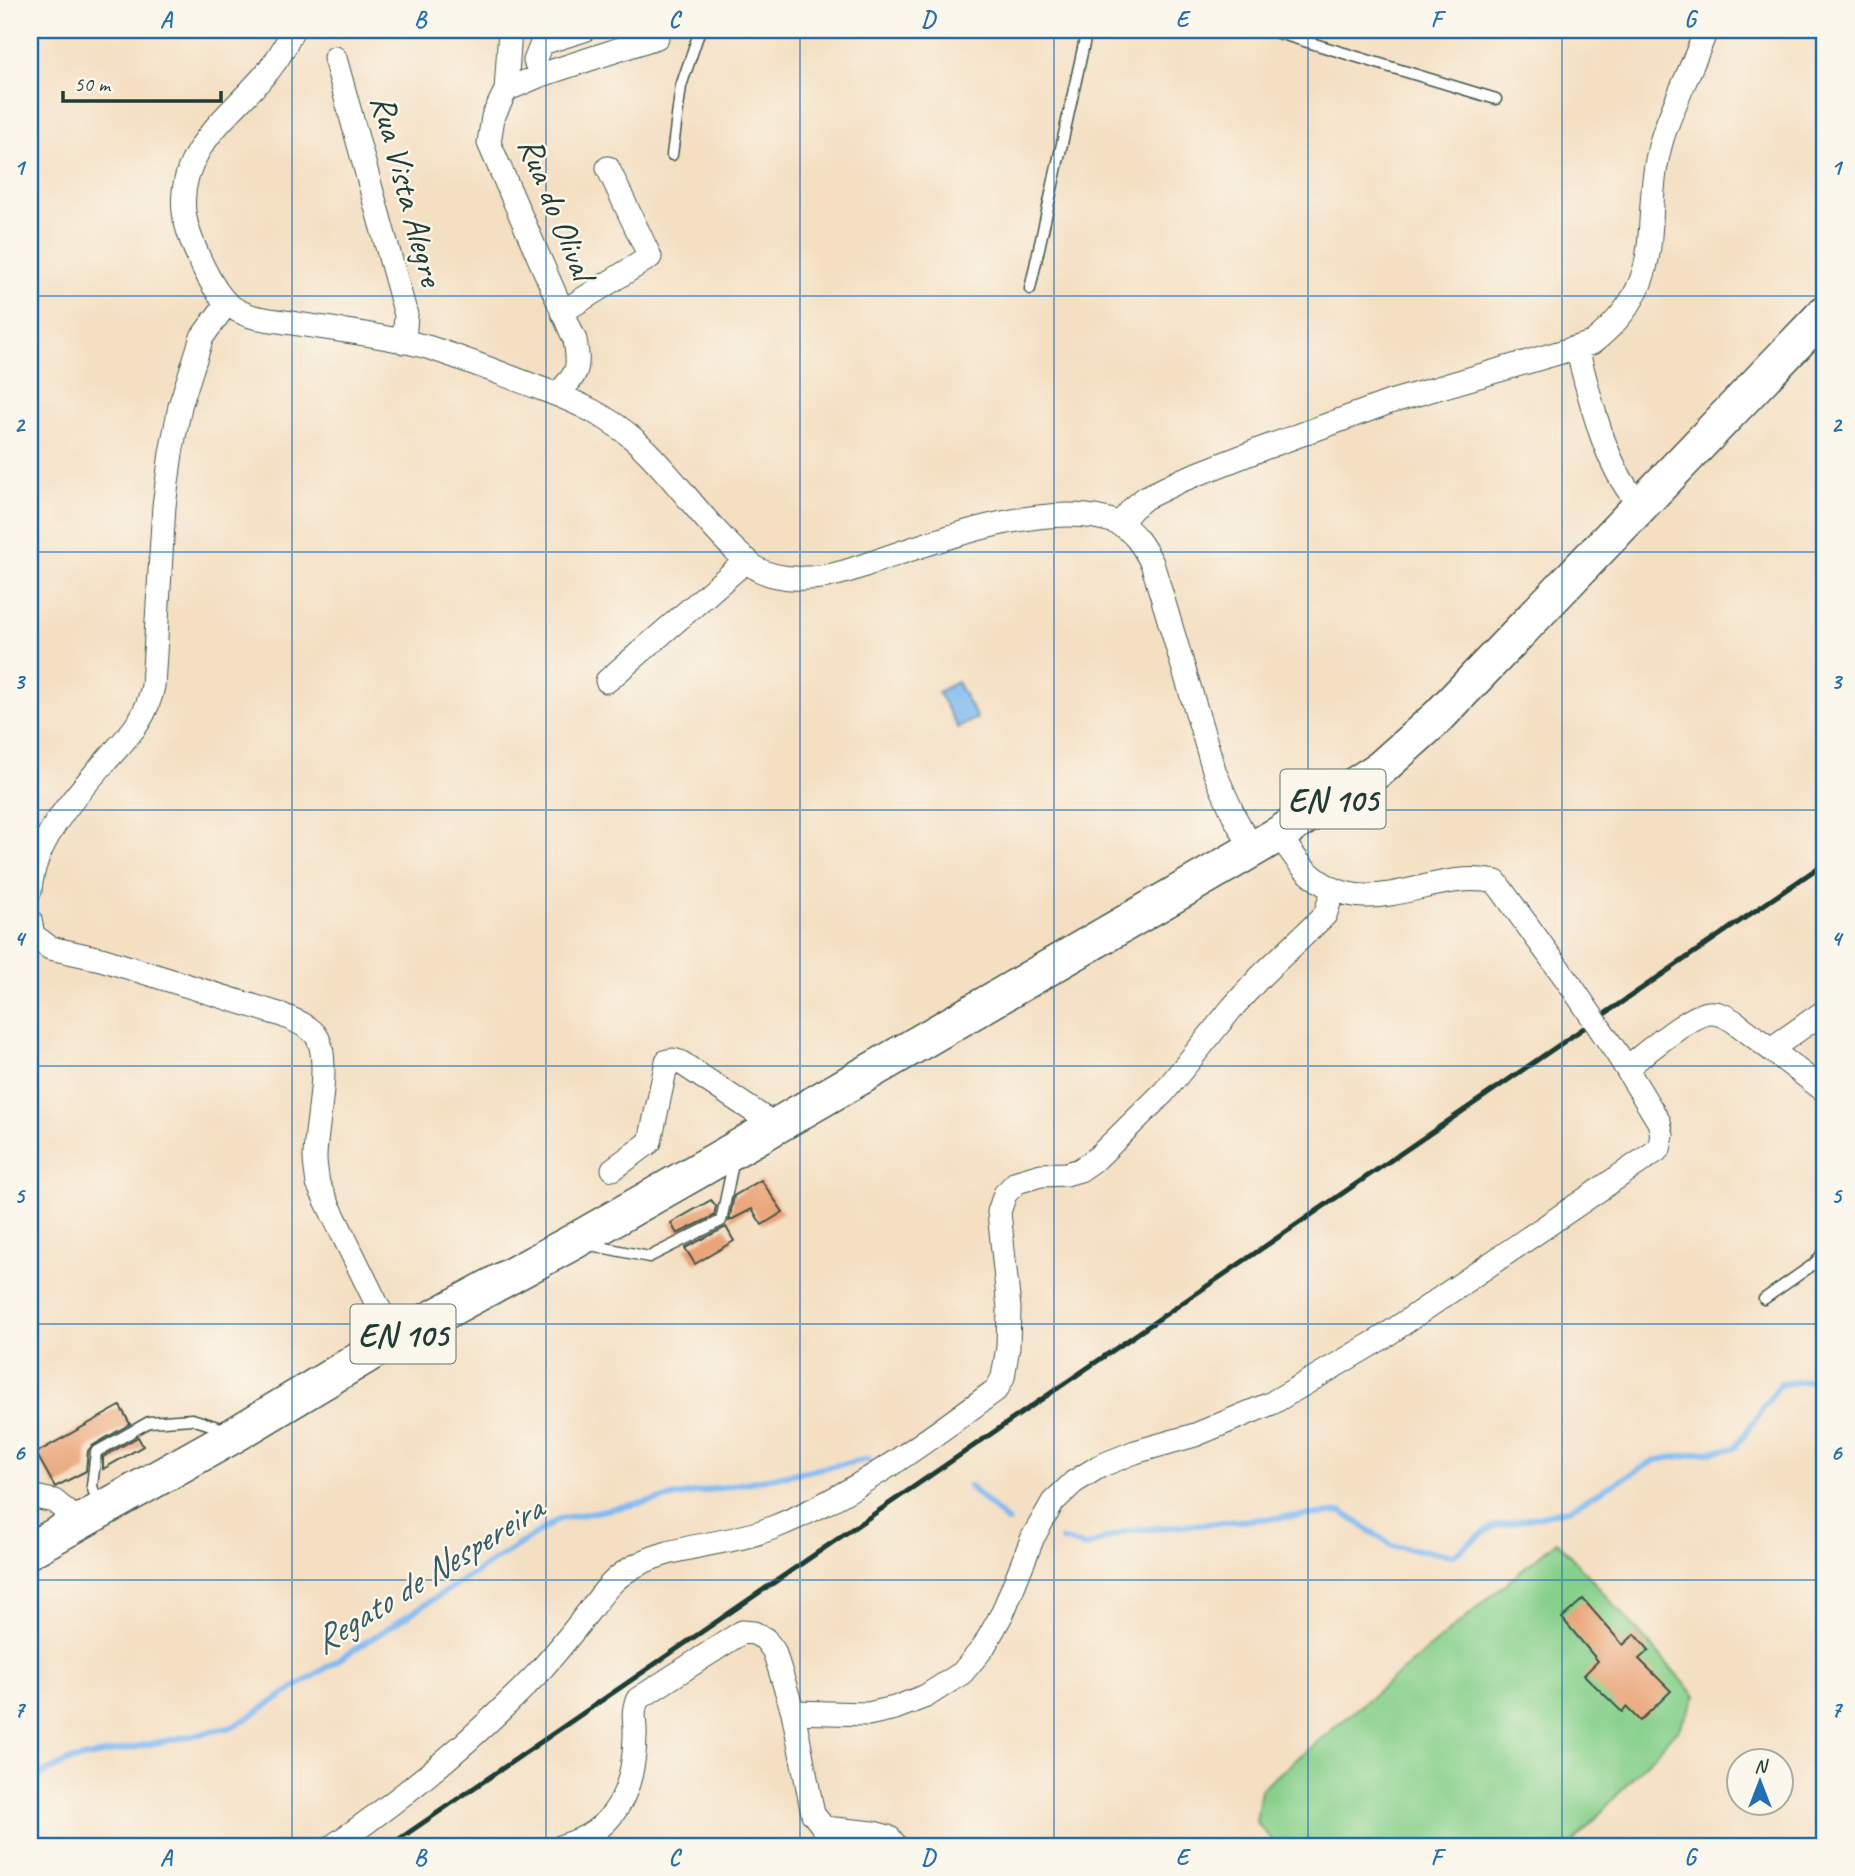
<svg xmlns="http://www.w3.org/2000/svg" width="1855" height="1876" font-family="Caveat,sans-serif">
<rect width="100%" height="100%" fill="#fbf7ec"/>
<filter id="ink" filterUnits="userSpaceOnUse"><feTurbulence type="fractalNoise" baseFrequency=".0143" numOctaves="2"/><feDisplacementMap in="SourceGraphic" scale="14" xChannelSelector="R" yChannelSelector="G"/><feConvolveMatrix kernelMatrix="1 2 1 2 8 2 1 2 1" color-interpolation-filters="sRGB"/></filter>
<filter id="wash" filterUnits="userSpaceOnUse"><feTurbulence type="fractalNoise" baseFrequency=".00686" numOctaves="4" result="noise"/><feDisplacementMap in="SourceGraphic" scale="28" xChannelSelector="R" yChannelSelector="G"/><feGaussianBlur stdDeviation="1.57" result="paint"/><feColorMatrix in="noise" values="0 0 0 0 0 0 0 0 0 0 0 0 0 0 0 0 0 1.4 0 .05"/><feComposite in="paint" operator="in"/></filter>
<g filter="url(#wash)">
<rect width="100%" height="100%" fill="#f4dfc2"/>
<path fill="#87d08b" stroke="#538660" stroke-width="2" d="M1557,1541L1696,1696L1679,1728L1570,1846H1277L1256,1822L1261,1789Z"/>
<path fill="#80baf2" stroke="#507c93" stroke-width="2" d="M957,682L977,718L958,728L938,692Z"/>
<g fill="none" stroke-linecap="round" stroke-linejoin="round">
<path stroke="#80baf2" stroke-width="6" d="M969,1486L1008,1522
M1062,1540L1085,1547L1126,1531L1342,1512L1392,1546L1453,1555L1492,1527L1567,1510L1656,1460L1735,1448L1780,1384L1825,1379
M30,1780L68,1761L233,1727L559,1519L869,1459"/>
</g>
<g id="blocks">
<path fill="#eaa477" d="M761,1180L783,1212L762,1225L752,1209L729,1221L734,1196Z
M711,1200L716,1206L714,1216L677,1234L671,1223Z
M726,1227L734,1241L695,1264L685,1248Z
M120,1406L130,1424L92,1446L88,1451L86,1471L55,1487L36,1453Z
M138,1437L143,1446L103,1469V1457Z
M1583,1599L1623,1645L1635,1634L1649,1650L1639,1659L1671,1691L1640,1721L1626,1707L1622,1712L1584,1675L1598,1661L1562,1618Z"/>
</g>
</g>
<g filter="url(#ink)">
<use href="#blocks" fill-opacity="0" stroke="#3f5549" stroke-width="2"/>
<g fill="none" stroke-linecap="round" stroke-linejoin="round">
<g stroke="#3f5549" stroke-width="13">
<path id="service" d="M1268,30L1496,99
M672,155L681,86L700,30
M1030,289L1087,30
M586,1244L649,1257L721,1221L734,1159
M1764,1299L1814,1264L1825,1251
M99,1507L92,1486L96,1452L149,1422L192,1419L227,1430"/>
</g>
<g stroke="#3f5549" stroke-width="25">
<path id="minor" d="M292,30C269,98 175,131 184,212C187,236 210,288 228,304C247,320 270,319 292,323C337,330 383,335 427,347C466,359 504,375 542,389C577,402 610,417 637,442C674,476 701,519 738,553C745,559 751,566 759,570C774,577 790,579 806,578C834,578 859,567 885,558C945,537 1056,498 1117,523C1134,530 1144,548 1152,563L1215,773L1235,818L1253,850
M510,30L506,90L493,117L489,143L575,340C580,369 578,374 557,394
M335,58L406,315L404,342
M541,75L535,61L542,43L584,30
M506,90L541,75L657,37L654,30
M562,312L650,257L608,168
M1577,348C1589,394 1606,473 1641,505
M1120,524L1132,509L1145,498L1182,480L1264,448L1390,402L1592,343C1674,279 1638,222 1662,139C1674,101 1693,67 1706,30
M607,681L747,560
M1279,834C1288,847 1297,863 1309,873C1369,927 1430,867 1496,882L1572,987
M30,891C33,842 74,797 105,762C127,737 146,721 153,686L164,506L171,453L180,406L202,337L227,303
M30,920L33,935L50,948L101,959L282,1015C293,1020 306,1024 315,1034C333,1055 315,1129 315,1157C315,1166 317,1175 318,1184L394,1339
M1771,1049L1825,1011
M1626,1068C1644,1055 1689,1015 1709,1013C1719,1012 1727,1017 1735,1022L1825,1091
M613,1169L650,1142L667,1061L673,1060L680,1062L776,1126
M30,1496L54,1501L80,1522
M793,1712L868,1714L895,1708L926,1696L962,1673L983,1648L1003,1612L1033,1537L1053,1502L1074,1482L1100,1466L1135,1452L1195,1435L1272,1403L1382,1338L1659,1149L1662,1135L1659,1122L1618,1055
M333,1846C406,1796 473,1740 535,1676C554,1656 572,1633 589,1611C600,1597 610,1582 625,1572C668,1543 725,1547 772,1528C853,1496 927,1441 997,1389L1003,1377L1008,1347L1009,1308L999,1212L1005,1194L1017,1182L1041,1175L1066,1174L1080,1170L1097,1158L1164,1092L1232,1008L1261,976L1325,915L1333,891
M562,1846C616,1831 634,1789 635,1737C636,1723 631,1712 638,1699L742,1632L754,1633L765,1639L774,1651L793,1712L813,1814L824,1828L874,1833L889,1837L896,1846"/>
</g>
<g stroke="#3f5549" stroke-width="38">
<path id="primary" d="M30,1550L236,1434L394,1339L573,1242L776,1126L1279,834L1381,768L1439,716L1825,313"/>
</g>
<use href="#service" stroke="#fff" stroke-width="10"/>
<use href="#minor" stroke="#fff" stroke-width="23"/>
<use href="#primary" stroke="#fff" stroke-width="35"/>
<path stroke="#1f3d34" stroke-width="5" d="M389,1846L1825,863"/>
<g stroke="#3f5549" stroke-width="25" stroke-linecap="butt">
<path id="minor-bridge" d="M1572,987L1618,1055"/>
</g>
<use href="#minor-bridge" stroke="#fff" stroke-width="23"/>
</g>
</g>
<path fill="none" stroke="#1f6fb2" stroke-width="2" stroke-opacity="0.55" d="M292,30V1846M546,30V1846M800,30V1846M1054,30V1846M1308,30V1846M1562,30V1846M30,296H1825M30,552H1825M30,810H1825M30,1066H1825M30,1324H1825M30,1580H1825"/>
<g text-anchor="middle" stroke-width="5" stroke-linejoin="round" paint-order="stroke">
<g fill="#fbf7ec" stroke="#61756b" stroke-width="2">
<rect x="1280.5" y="769.5" width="105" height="59" rx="5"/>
<rect x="350.5" y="1304.5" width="105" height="59" rx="5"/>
</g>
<g font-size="33" font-weight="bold" fill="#1f3d34">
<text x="1333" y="811">EN 105</text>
<text x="403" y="1346">EN 105</text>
</g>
<g font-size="35" fill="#1f3d34" stroke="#fbf7ec">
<text transform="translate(408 190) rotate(75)" y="12">Rua Vista Alegre</text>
<text transform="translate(557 208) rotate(68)" y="12">Rua do Olival</text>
</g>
<g font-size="37" font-style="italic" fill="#375c64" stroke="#fbf7ec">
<text transform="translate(427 1574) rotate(-32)" y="13">Regato de Nespereira</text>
</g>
</g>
<rect width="1855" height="1876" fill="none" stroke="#fbf7ec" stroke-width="77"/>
<g transform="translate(1760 1782)"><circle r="33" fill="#fbf7ec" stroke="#a3ada2" stroke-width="2"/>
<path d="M0-5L12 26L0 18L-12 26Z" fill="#1f6fb2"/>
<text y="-10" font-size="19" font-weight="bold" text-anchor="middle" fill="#1f3d34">N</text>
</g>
<path d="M63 91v10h158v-10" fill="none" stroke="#1f3d34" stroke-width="3.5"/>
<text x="74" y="91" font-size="21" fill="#1f3d34" stroke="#fbf7ec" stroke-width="5" paint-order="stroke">50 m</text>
<rect x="38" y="38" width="1778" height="1800" fill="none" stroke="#1f6fb2" stroke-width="2.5"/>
<g font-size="23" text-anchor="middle" font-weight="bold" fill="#1f6fb2">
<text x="166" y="27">A</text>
<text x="420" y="27">B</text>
<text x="674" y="27">C</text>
<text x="928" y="27">D</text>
<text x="1182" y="27">E</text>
<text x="1436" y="27">F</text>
<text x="1690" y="27">G</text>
<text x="19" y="175">1</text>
<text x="1836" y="175">1</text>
<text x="19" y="432">2</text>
<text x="1836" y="432">2</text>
<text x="19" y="689">3</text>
<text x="1836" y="689">3</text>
<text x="19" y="946">4</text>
<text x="1836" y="946">4</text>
<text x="19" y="1203">5</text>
<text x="1836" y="1203">5</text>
<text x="19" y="1460">6</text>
<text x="1836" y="1460">6</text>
<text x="19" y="1717">7</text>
<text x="1836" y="1717">7</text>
<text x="166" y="1865">A</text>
<text x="420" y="1865">B</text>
<text x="674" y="1865">C</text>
<text x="928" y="1865">D</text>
<text x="1182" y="1865">E</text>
<text x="1436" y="1865">F</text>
<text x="1690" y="1865">G</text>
</g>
</svg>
